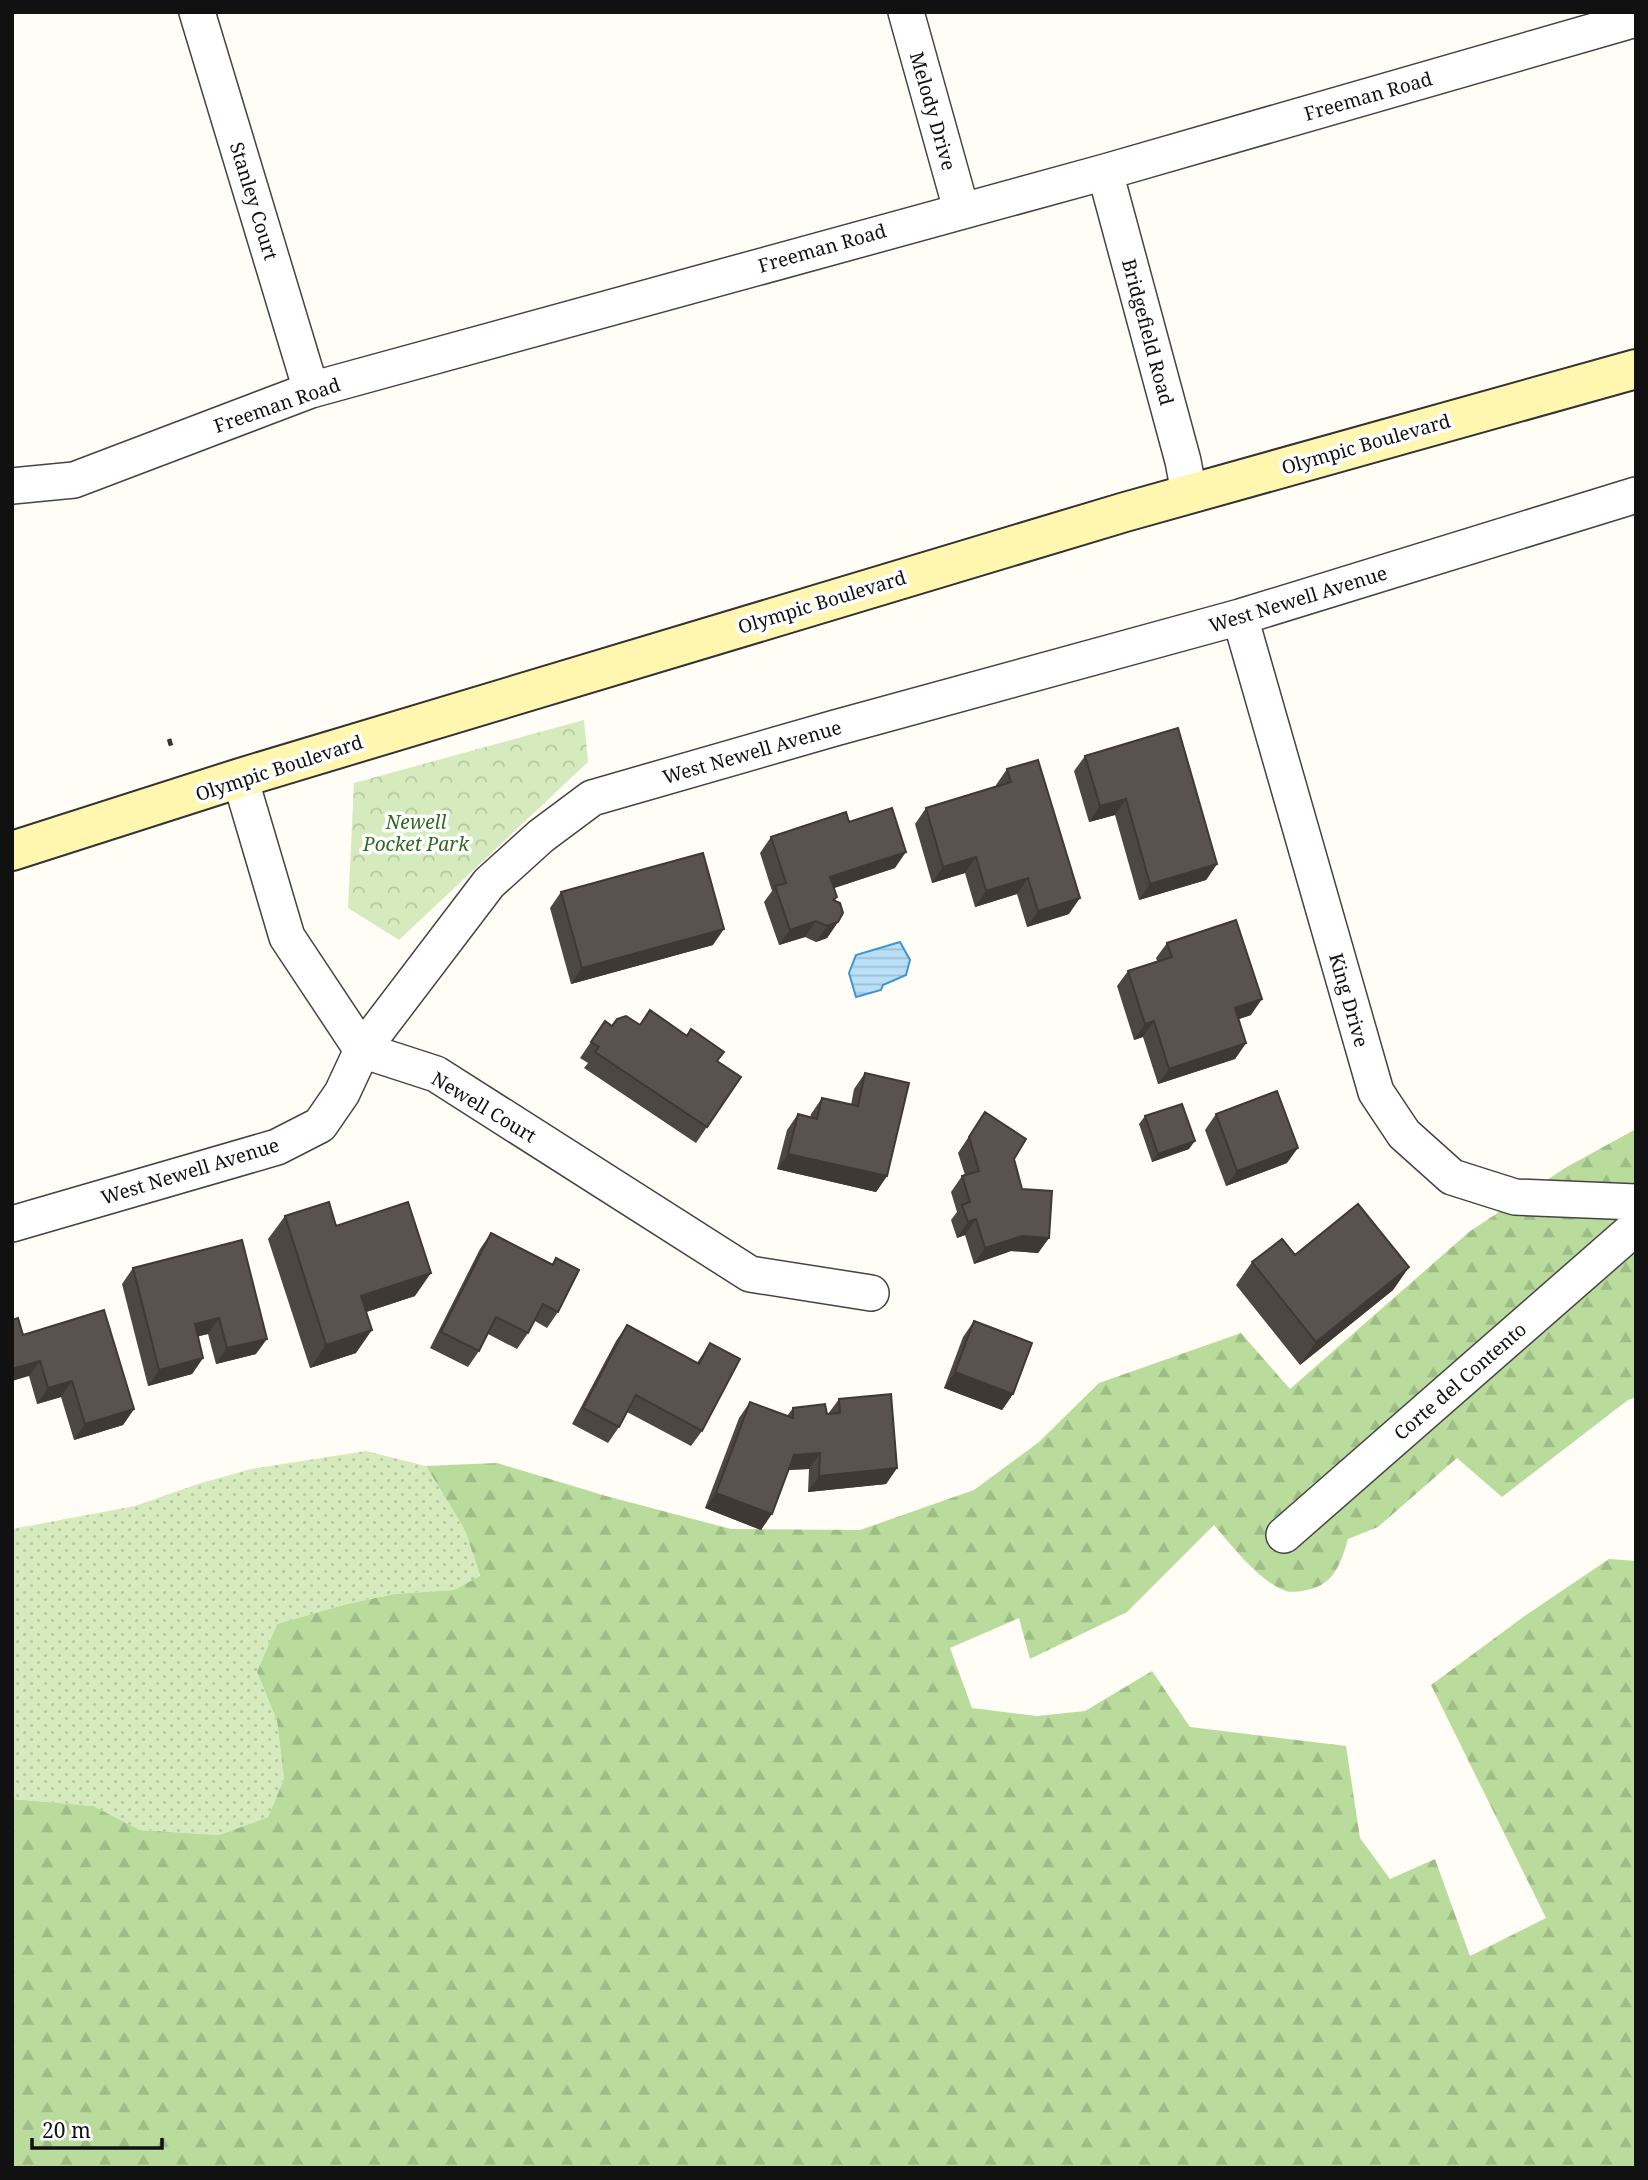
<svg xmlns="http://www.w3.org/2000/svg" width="1648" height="2180" font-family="'Noto Serif',serif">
<defs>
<pattern id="grass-dots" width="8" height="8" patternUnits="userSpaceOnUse" patternTransform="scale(1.75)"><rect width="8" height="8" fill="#d5ebbd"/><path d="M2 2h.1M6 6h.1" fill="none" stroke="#b6c8a1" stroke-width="1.8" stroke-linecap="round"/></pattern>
<pattern id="forest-firs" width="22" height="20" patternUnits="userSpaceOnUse" patternTransform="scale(1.75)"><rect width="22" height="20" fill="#b9dc9c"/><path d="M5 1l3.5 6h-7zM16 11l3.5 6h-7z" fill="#9ebc85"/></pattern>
<pattern id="park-crowns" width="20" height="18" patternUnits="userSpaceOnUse" patternTransform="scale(1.75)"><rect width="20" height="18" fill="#d5ebbd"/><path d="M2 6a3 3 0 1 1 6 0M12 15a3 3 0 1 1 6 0" fill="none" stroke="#b6c8a1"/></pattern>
<pattern id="water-rules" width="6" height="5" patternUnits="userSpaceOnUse" patternTransform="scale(1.75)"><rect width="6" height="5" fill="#b9e0f7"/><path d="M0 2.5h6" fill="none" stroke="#9ebfd3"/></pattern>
</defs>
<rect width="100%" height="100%" fill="#fffdf5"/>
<path fill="url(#grass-dots)" d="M366,1451L426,1466L465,1530L480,1577L454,1590L394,1594L347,1604L277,1624L257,1672L277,1721L284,1779L268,1817L219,1835L140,1830L93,1806L12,1799V1529L135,1506L198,1484L251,1469Z"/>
<path fill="url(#forest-firs)" d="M1636,1129V1397L1628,1400L1502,1497L1457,1458L1378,1527L1348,1539C1341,1563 1334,1585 1307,1590C1301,1591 1292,1593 1286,1591C1261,1583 1231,1545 1214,1525L1127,1612L1030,1659L1019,1618L950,1648L972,1708L1037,1716L1085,1711L1152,1671L1190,1727L1346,1746L1360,1838L1390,1879L1435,1859L1470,1956L1546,1918L1431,1685L1526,1615L1609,1559L1636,1561V2168H12V1799L93,1806L140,1830L219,1835L268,1817L284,1779L277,1721L257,1672L277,1624L347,1604L394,1594L454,1590L480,1576L465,1530L426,1466L497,1463L606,1496L731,1529L860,1530L974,1490L1039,1442L1099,1383L1241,1333L1290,1389L1469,1232L1565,1168Z"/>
<path fill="url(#park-crowns)" d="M584,720L588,762L399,940L348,908L354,783Z"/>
<path fill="url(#water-rules)" stroke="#3f96cf" stroke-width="2" d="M900,942L910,960L906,975L883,985L881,990L856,997L849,973L856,955Z"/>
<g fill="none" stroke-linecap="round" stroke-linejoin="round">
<g stroke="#444" stroke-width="38">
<path id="street" d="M197,12L311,390
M906,12L961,209
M1105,172L1183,461L1189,493
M12,486L74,480L311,390L1105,172L1636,19
M1240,617L1376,1092L1404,1134L1452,1177L1515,1197L1636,1202
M240,778L287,937L362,1050L436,1074L750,1274L871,1293
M12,1224L277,1147L320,1125L342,1093L362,1050L489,883L541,836L592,798L835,728L1240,617L1636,495
M1284,1535L1636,1227"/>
</g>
<g stroke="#333" stroke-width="42">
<path id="secondary" d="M12,851L240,778L1125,512L1636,369"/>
</g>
<path stroke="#333" stroke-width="4.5" stroke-dasharray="7 3.5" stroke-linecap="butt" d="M169,739L172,749"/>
<use href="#street" stroke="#fff" stroke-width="35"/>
<use href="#secondary" stroke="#fff6b0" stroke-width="38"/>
</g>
<path fill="#4d4742" d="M1085,756L1217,864L1206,880L1139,900L1115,815L1089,822L1074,771Z
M1007,769L1069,914L1027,927L1017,894L975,907L965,873L932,883L915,824L926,808L996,787V785Z
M849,822L895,868L834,888L838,922L827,938L816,942L805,937L779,945L764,902L772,891L760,853L771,837Z
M561,892L713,945L571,984L550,908Z
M1167,943L1251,1015L1239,1019L1246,1043L1235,1059L1158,1084L1143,1037L1134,1040L1117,986L1128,971L1157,961L1156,958Z
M605,1021L612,1026L640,1024L717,1061L741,1077L696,1143L584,1068L588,1063L580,1058Z
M865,1073L887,1176L876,1192L777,1169L787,1130L798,1114L810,1118L811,1114L822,1098L851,1105L854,1089Z
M985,1112L1014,1159L1022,1189L1049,1238L1038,1253L1011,1251L974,1264L965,1235L957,1238L951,1220L957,1212L951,1192L962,1176L965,1175L958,1153Z
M1216,1114L1287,1163L1226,1186L1205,1130Z
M1145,1116L1189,1149L1152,1162L1139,1124Z
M285,1216L336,1226L415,1296L366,1312L356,1353L310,1368L268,1239Z
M491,1233L552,1264L556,1258L558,1312L547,1328L535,1321L528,1333L517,1349L488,1334L479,1351L468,1367L430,1348L480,1249Z
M242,1240L256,1354L216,1364L208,1334L198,1336L203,1358L192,1374L148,1386L122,1284L133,1268Z
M1295,1255L1409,1267L1393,1290L1300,1365L1236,1285L1252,1262Z
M974,1321L1013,1394L1002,1410L944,1388L963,1337Z
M627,1325L697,1363L710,1343L702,1431L691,1446L627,1412L619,1427L608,1443L572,1424L616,1341Z
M23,1335L134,1409L123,1425L74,1440L61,1397L37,1404L29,1376Z
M839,1399L897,1468L886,1484L808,1492L809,1469L788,1470L761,1530L705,1508L739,1418L750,1402L787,1416L793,1408L828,1414Z"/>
<path fill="#3f3936" d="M1126,799L1115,815L1089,822L1100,806Z
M906,852L895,868L819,893L830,877Z
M976,857L965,873L932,883L943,867Z
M1217,864L1206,880L1139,900L1150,884Z
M1028,878L1017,894L975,907L986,891Z
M1080,898L1069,914L1027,927L1038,911Z
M816,921L805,937L779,945L790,930Z
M838,922L827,938L816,942L827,926Z
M724,929L713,945L571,984L582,968Z
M1262,999L1251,1015L1224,1024L1235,1008Z
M1154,1021L1143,1037L1134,1040L1145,1024Z
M1246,1043L1235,1059L1158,1084L1169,1069Z
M1195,1141L1189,1149L1152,1162L1158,1154Z
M1298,1148L1287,1163L1226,1186L1237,1171Z
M788,1154L887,1176L876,1192L777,1169Z
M976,1219L965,1235L957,1238L968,1222Z
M1022,1236L1049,1238L1038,1253L1011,1251L974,1264L985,1248Z
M1409,1267L1393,1290L1300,1365L1316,1342Z
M431,1273L415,1296L345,1319L361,1296Z
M219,1318L208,1334L184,1340L195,1324Z
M372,1330L356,1353L310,1368L326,1345Z
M267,1339L256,1354L216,1364L227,1348Z
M203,1358L192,1374L148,1386L159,1370Z
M40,1361L29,1376L12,1381V1369Z
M955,1372L1013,1394L1002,1410L944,1388Z
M72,1381L61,1397L37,1404L48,1388Z
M134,1409L123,1425L74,1440L85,1424Z
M820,1453L809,1469L783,1470L794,1455Z
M897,1468L886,1484L808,1492L819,1476Z
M716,1493L772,1514L761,1530L705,1508Z"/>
<path fill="#5a524d" stroke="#3f3936" stroke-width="2" d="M1178,728L1217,864L1150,884L1126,799L1100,806L1085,756Z
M1038,760L1080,898L1038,911L1028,878L986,891L976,857L943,867L926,808L1011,782L1007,769Z
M892,808L906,852L830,877L837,897L833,900L840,903L843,913L838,922L827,926L816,921L790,930L775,886L786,883L771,837L846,812L849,822Z
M703,853L724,929L582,968L561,892Z
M1236,920L1262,999L1235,1008L1246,1043L1169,1069L1154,1021L1145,1024L1128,971L1172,957L1167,943Z
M650,1010L687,1036L691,1029L724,1052L717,1061L741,1077L707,1127L595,1052L599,1047L591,1042L605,1021L612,1026L617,1019L626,1016L640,1025Z
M865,1073L909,1083L887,1176L788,1154L798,1114L817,1119L822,1098L858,1106Z
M1277,1091L1298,1148L1237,1171L1216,1114Z
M1182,1104L1195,1141L1158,1154L1145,1116Z
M985,1112L1026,1139L1014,1159L1022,1189L1052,1191L1049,1238L1022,1236L985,1248L976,1219L968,1222L962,1205L970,1202L962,1176L979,1171L969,1137Z
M329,1202L336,1226L408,1202L431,1273L361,1296L372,1330L326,1345L285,1216Z
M1358,1204L1409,1267L1316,1342L1252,1262L1282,1239L1295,1255Z
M491,1233L553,1265L556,1258L579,1270L558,1312L543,1304L528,1333L496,1317L479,1351L441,1332Z
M242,1240L267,1339L227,1348L219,1318L195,1324L203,1358L159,1370L133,1268Z
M104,1310L134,1409L85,1424L72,1381L48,1388L40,1361L12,1369V1320L18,1318L23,1335Z
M974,1321L1032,1343L1013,1394L955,1372Z
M627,1325L699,1364L710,1343L740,1359L702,1431L636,1395L619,1427L583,1408Z
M891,1394L897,1468L819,1476L820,1453L794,1455L772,1514L716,1493L750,1402L793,1418V1408L825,1404L827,1414L840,1413L839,1399Z"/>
<g text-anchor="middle" stroke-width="7" stroke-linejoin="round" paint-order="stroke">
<g font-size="19" fill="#111" stroke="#fff">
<text transform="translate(1368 96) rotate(-16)" y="7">Freeman Road</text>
<text transform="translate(933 111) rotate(74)" y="7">Melody Drive</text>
<text transform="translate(254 201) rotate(73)" y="7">Stanley Court</text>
<text transform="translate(822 248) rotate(-16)" y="7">Freeman Road</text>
<text transform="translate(1148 332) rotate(75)" y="7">Bridgefield Road</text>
<text transform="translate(277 405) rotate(-19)" y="7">Freeman Road</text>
<text transform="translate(1366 444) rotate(-16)" y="7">Olympic Boulevard</text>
<text transform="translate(1298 599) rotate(-17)" y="7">West Newell Avenue</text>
<text transform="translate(822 602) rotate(-17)" y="7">Olympic Boulevard</text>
<text transform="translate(752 752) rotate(-16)" y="7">West Newell Avenue</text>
<text transform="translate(279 768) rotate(-18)" y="7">Olympic Boulevard</text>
<text transform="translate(1349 1000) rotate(74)" y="7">King Drive</text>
<text transform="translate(484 1107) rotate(31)" y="7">Newell Court</text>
<text transform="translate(190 1171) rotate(-17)" y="7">West Newell Avenue</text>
<text transform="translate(1460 1381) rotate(-41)" y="7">Corte del Contento</text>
</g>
<g font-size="19" font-style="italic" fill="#2f6b1f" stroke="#fff">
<text x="416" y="829">Newell<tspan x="416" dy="22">Pocket Park</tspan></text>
</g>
</g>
<rect width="1648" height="2180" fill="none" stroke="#111111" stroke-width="28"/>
<path d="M32 2138v10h130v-10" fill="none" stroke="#111111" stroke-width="3.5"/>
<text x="42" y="2138" font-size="21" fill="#111111" stroke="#ffffff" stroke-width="5" paint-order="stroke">20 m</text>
</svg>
